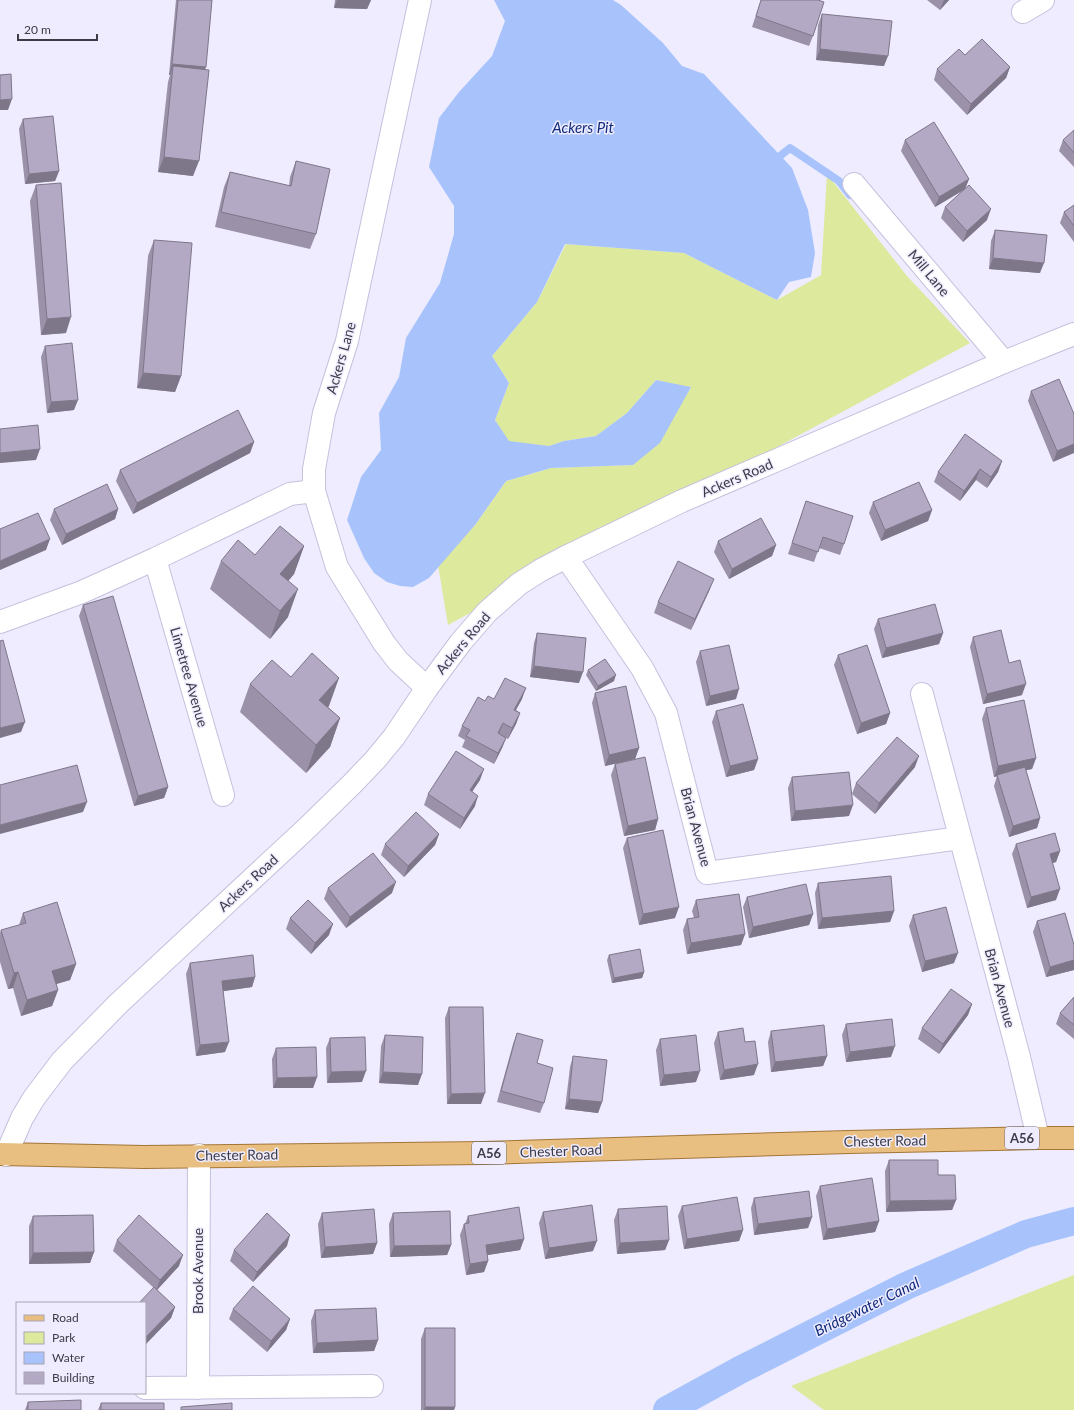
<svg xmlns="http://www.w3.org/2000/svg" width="1074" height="1410" font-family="Lato,sans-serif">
<rect width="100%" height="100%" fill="#eeecfe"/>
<path fill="#ddea9e" d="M827,174L907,276L970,343L448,625L438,565L475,525L506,481L551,468L633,465L691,388L656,380L627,413L596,436L564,441L549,446L509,442L495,420L509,383L492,356L537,302L566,244L684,253L777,300L821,275Z
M1074,1275V1410H824L791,1386Z"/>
<path fill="#a8c3fc" d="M494,0H613L621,5L663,43L682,66L704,74L792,168L808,210L815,253L811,277L789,282L777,300L684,253L565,244L537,302L492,356L509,383L495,420L509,441L549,446L564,441L596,436L627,413L656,380L691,387L660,443L633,465L551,468L506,481L475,525L429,578L413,587L400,586L387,582L374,573L364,558L347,520L361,477L381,450L379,413L399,377L406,338L440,283L454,234V206L429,167L439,118L459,92L492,56L505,21Z"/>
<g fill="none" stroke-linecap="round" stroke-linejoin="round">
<path stroke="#a8c3fc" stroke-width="8" d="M780,156L790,148L839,181L850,195"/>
<path stroke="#a8c3fc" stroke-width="28" d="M667,1410L740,1370L906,1286L1026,1234L1074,1221"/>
<g stroke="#c4c1dd" stroke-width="24">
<path id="minor" d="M420,0L347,341L324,413L314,469V491L337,567L384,643L398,661L427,688
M1023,12L1043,0
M854,184L1004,362
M566,557L642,668L666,713L707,873L960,838
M155,559L223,795
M0,622L82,592L155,559L290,494L314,491
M922,694L1019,1057L1038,1138
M145,1388L372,1386
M198,1388L199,1155"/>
</g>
<g stroke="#c4c1dd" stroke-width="24">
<path id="tertiary" d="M6,1155L22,1118L34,1098L62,1061L119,1003L307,828L352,784L375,760L394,737L427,688L461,642L487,612L519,584L541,570L566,557L682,501L1004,362L1074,334"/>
</g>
<g stroke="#a37536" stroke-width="24">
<path id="primary" d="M0,1154L144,1157L482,1153L849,1142L1038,1138H1074"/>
</g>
<use href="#minor" stroke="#fff" stroke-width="22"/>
<use href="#tertiary" stroke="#fff" stroke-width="22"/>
<use href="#primary" stroke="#e9bf81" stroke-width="22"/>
</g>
<path fill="#9b91a9" d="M176,0H212L193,176L158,172L168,82L170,75H169Z
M335,0H371L367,9L334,8Z
M761,0H818L813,36L809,46L752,27Z
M927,0H949L940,10Z
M822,14L884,66L816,60L818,25Z
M965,55L1010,67L1006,78L967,115L934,80L937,69Z
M23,119L59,171L55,181L25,184L19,129Z
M1074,130V167L1059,151L1063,140Z
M905,140L969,179L965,189L987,220L963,242L941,218L945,207L964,190L935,207L901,151Z
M296,161L316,234L310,249L215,227L224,187L230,172L289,186L290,177Z
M36,185L66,333L41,335L30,201Z
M1074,205V242L1060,223L1064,212Z
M995,230L1040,273L989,269L991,241Z
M154,240L181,376L175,392L137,388L148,256Z
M45,346L74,410L47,413L41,357Z
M1031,391L1074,414L1053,462L1028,401Z
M254,442L250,453L133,514L116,481L120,470Z
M1002,461L998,472L987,488L976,480L960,501L934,482L938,472Z
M806,501L844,544L840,555L819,548L814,562L788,554Z
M873,502L932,510L928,521L881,541L869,513Z
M54,509H118L115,519L62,545L50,520Z
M718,541L776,545L772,556L729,579L714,552Z
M304,546L294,574L288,581V617L270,639L210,589L221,561Z
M710,589L691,630L654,613L658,602Z
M83,605L168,787L164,798L134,806L79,616Z
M878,619L943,633L939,644L882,658L874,629Z
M537,633L579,683L530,677L534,643Z
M973,637L1009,663L1022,695L983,704L970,647Z
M700,651L736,699L706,706L696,662Z
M838,655L890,713L886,724L857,734L834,665Z
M588,670L614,681L596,691L586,675Z
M291,677L329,706L328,707L340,718L330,747L306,773L240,712L250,684Z
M595,693L639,748L635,759L605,766L592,703Z
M494,699H522L516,710L520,713L516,724L508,739L499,734L506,738L502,748L494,764L462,747L465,740L458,736L462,726L485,701Z
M986,708L1036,758L1032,769L1026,770L1040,818L1037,828L1009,837L994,786L997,776L994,777L982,719Z
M716,711L758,759L754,770L726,777L712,722Z
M615,764L658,819L655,830L624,836L611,775Z
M915,767L875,814L852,794L856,783Z
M792,777L849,816L791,821L788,788Z
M480,780L472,791L475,806L460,829L424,805L428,794Z
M439,834L435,845L404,877L381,855L385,844Z
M627,838L675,918L639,925L623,848Z
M1016,844L1060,851L1056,862L1052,863L1056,900L1027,908L1012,854Z
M818,883L894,911L890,922L818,929L815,893Z
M328,888L392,893L346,928L324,899Z
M747,897L813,914L809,925L749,938L743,907Z
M696,900L745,934L741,945L687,954L683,930L687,919L694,918L692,911Z
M23,913L76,964L70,980L56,984L58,990L52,1006L21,1016L13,988L8,989L0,962V933L1,930L19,925Z
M913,915L954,963L922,972L909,926Z
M290,918L329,935L311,954L286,929Z
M1037,921L1074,945V970L1046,977L1033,932Z
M609,955L644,972L642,978L612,983L607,960Z
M190,963L255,977L252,987L223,991L225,1052L196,1056L186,974Z
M1074,997V1039L1056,1024L1060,1013Z
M972,1004L968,1015L939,1054L918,1039L922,1028Z
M449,1007L481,1104H447L445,1018Z
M846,1024L891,1057L846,1062L842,1035Z
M771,1031L827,1056L823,1066L771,1072L768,1042Z
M718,1032L745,1042L754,1075L720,1080L714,1043Z
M517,1033L537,1063L544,1103L540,1113L497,1102L513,1044Z
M385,1035L418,1085L379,1083L381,1046Z
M330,1038L362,1082L327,1083L326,1048Z
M660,1039L696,1082L660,1086L656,1050Z
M276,1048L317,1077L313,1088H273L272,1059Z
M573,1056L602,1102L598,1113L565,1109L570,1067Z
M889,1160L938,1175L956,1200L952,1210L886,1212L885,1171Z
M820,1186L879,1221L875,1232L823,1240L816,1196Z
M754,1198L812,1217L808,1228L754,1235L751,1208Z
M682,1206L743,1230L739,1241L684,1249L678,1216Z
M618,1209L669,1240L665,1250L617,1254L614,1220Z
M543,1212L593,1251L545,1259L539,1223Z
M322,1213L377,1243L373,1254L321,1258L318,1224Z
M393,1213L451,1245L447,1255L390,1257L389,1224Z
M33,1216L94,1252L90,1263L29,1264V1226Z
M468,1216L524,1239L520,1250L487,1255L488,1261L484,1272L466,1275L460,1235L464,1224H465Z
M117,1240L179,1266L157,1290L175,1307L171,1318L145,1345V1303L154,1288L113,1251Z
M287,1246L253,1282L230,1261L234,1250Z
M233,1309L290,1319L286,1330L267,1352L229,1319Z
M315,1310L378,1340L374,1351L313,1353L311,1321Z
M425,1328L455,1407L454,1410H421V1339Z
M28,1402L81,1410H25Z
M101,1403L164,1410H98Z"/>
<path fill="#7e7689" d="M337,0H371L367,9L334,8Z
M944,0H949L940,10Z
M820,49L888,56L884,66L816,60Z
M172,64L206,67L202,78L173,66L170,75H169Z
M1010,67L1006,78L967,115L971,104Z
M12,99L8,110H0V100Z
M164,157L199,161L193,176L158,172Z
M59,171L55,181L25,184L29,174Z
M969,179L965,189L935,207L939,197Z
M991,209L987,220L963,242L967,231Z
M993,258L1044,263L1040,273L989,269Z
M71,317L66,333L41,335L47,319Z
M143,373L181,376L175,392L137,388Z
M78,400L74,410L47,413L51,402Z
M254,442L250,453L133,514L137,503Z
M1074,444V453L1053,462L1057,451Z
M40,449L36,460L0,463V453Z
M1002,461L998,472L987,488L991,477Z
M980,469L976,480L960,501L964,491Z
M118,509L115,519L62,545L66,534Z
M932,510L928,521L881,541L885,530Z
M50,539L46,550L0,570V561Z
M776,545L772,556L729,579L732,569Z
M304,546L294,574L270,603L280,574Z
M714,579L710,589L691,630L695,619Z
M298,589L288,617L270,639L280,611Z
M943,633L939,644L882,658L886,648Z
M534,666L583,672L579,683L530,677Z
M616,675L614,681L596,691L598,686Z
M339,678L329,706L309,728L319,700Z
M1026,684L1022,695L983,704L987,694Z
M526,688L522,699L510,720L514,710Z
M739,689L736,699L706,706L710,696Z
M520,713L516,724L508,739L512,728Z
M890,713L886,724L857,734L861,723Z
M340,718L330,747L306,773L316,745Z
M25,722L21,732L0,738V728Z
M503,723L499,734L498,733Z
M506,738L502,748L494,764L498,753Z
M639,748L635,759L605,766L609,755Z
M919,756L915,767L875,814L879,803Z
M1036,758L1032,769L994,777L998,766Z
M758,759L754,770L726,777L730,766Z
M484,769L480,780L466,801L470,790Z
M168,787L164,798L134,806L138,796Z
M478,796L475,806L460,829L464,818Z
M87,802L83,812L0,834V825Z
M853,805L849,816L791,821L795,811Z
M1040,818L1037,828L1009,837L1013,826Z
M658,819L655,830L624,836L628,826Z
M439,834L435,845L404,877L408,866Z
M1060,851L1056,862L1046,865L1050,854Z
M396,882L392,893L346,928L350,917Z
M1060,889L1056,900L1027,908L1031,897Z
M679,907L675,918L639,925L643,914Z
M894,911L890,922L818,929L822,918Z
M813,914L809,925L749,938L753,927Z
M333,924L329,935L311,954L315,943Z
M745,934L741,945L687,954L691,943Z
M958,953L954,963L922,972L925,961Z
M1074,960V970L1046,977L1050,967Z
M76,964L70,980L46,987L52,971Z
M18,972L13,988L8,989L14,973Z
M644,972L642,978L612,983L614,978Z
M255,977L252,987L218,992L222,981Z
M58,990L52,1006L21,1016L27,1000Z
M972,1004L968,1015L939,1054L943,1044Z
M229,1042L225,1052L196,1056L200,1045Z
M895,1046L891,1057L846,1062L850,1052Z
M827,1056L823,1066L771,1072L775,1062Z
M758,1064L754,1075L720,1080L724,1070Z
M366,1071L362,1082L327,1083L331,1072Z
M700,1071L696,1082L660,1086L664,1075Z
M383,1072L422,1074L418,1085L379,1083Z
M317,1077L313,1088H273L277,1078Z
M485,1093L481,1104H447L451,1094Z
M569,1099L602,1102L598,1113L565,1109Z
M956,1200L952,1210L886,1212L890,1201Z
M812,1217L808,1228L754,1235L758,1224Z
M879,1221L875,1232L823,1240L827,1229Z
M743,1230L739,1241L684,1249L687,1239Z
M290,1235L287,1246L253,1282L257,1272Z
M524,1239L520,1250L482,1256L486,1245Z
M669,1240L665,1250L617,1254L620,1243Z
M597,1241L593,1251L545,1259L549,1248Z
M377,1243L373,1254L321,1258L325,1247Z
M451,1245L447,1255L390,1257L394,1246Z
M94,1252L90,1263L29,1264L33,1253Z
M183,1255L179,1266L156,1291L160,1280Z
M488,1261L484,1272L466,1275L470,1264Z
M175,1307L171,1318L145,1345V1338Z
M290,1319L286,1330L267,1352L271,1341Z
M378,1340L374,1351L313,1353L317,1343Z
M425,1407H455L454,1410H424Z"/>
<path fill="#b4a9c4" stroke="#7e7689" d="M178,0H212L206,67L172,64Z
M761,0H818L824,2L813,36L756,16Z
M822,14L892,21L888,56L820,49Z
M982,39L1010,67L971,104L937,69L959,49L965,55Z
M173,66L209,70L199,161L164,157Z
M11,74L12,99L0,100V75Z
M53,116L59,171L29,174L23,119Z
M934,122L969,179L939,197L905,140Z
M1074,130V153L1063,140Z
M296,161L330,169L316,234L221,212L230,172L291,186Z
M61,183L71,317L47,319L36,185Z
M969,185L991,209L967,231L945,207Z
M1074,205V226L1064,212Z
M995,230L1047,235L1044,263L993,258Z
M154,240L192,243L181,376L143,373Z
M72,343L78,400L51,402L45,346Z
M1059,379L1074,414V444L1057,451L1031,391Z
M238,410L254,442L137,503L120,470Z
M38,425L40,449L0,453V429Z
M965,434L1002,461L991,477L980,469L964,491L938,472Z
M919,482L932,510L885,530L873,502Z
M107,484L118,509L66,534L54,509Z
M806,501L853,516L844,544L823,537L818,552L792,543Z
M38,513L50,539L0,561V529Z
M761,518L776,545L732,569L718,541Z
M280,526L304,546L280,574L298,589L280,611L221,561L238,540L255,555Z
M678,561L714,579L695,619L658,602Z
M113,596L168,787L138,796L83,605Z
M935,604L943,633L886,648L878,619Z
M1001,630L1009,663L1020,660L1026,684L987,694L973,637Z
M537,633L586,638L583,672L534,666Z
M3,640L25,722L0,728V641Z
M729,645L739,689L710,696L700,651Z
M867,645L890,713L861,723L838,655Z
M312,653L339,678L319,700L340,718L316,745L250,684L272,660L291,677Z
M605,659L616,675L598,686L588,670Z
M505,678L526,688L514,710L520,713L512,728L503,723L498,733L506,738L498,753L466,736L470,730L462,726L478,697L485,701L488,696L494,699Z
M626,686L639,748L609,755L595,693Z
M1024,700L1036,758L998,766L986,708Z
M743,704L758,759L730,766L716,711Z
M897,737L919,756L879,803L856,783Z
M456,751L484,769L470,790L478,796L464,818L428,794Z
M645,757L658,819L628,826L615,764Z
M77,765L87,802L0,825V785Z
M1025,767L1040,818L1013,826L997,775Z
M849,772L853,805L795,811L792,777Z
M416,812L439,834L408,866L385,844Z
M663,830L679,907L643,914L627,838Z
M1055,833L1060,851L1050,854L1060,889L1031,897L1016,844Z
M373,853L396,882L350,917L328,888Z
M891,876L894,911L822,918L818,883Z
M806,884L813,914L753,927L747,897Z
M739,894L745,934L691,943L687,919L699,917L696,900Z
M308,900L333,924L315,943L290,918Z
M57,902L76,964L52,971L58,990L27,1000L18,972L14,973L1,930L26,923L23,913Z
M946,907L958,953L925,961L913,915Z
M1065,913L1074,945V960L1050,967L1037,921Z
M640,949L644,972L614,978L609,955Z
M253,955L255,977L222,981L229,1042L200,1045L190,963Z
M951,989L972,1004L943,1044L922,1028Z
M1074,997V1025L1060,1013Z
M449,1007H483L485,1093L451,1094Z
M892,1019L895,1046L850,1052L846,1024Z
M824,1025L827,1056L775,1062L771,1031Z
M743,1028L745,1042L755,1041L758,1064L724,1070L718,1032Z
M517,1033L543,1040L537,1063L553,1068L544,1103L501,1091Z
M385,1035L423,1037L422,1074L383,1072Z
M696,1035L700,1071L664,1075L660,1039Z
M365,1037L366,1071L331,1072L330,1038Z
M316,1047L317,1077L277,1078L276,1048Z
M573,1056L607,1060L602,1102L569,1099Z
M889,1160H938V1175H955L956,1200L890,1201Z
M872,1178L879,1221L827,1229L820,1186Z
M809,1191L812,1217L758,1224L754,1198Z
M737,1197L743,1230L687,1239L682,1206Z
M592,1205L597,1241L549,1248L543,1212Z
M667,1206L669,1240L620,1243L618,1209Z
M519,1207L524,1239L486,1245L488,1261L470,1264L464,1224L469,1223L468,1216Z
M374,1209L377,1243L325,1247L322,1213Z
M450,1211L451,1245L394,1246L393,1213Z
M267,1213L290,1235L257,1272L234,1250Z
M93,1215L94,1252L33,1253V1216Z
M139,1215L183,1255L160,1280L117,1240Z
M253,1286L290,1319L271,1341L233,1309Z
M154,1287L175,1307L145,1338V1303H139Z
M376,1308L378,1340L317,1343L315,1310Z
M425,1328H455V1407H425Z
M81,1400V1410H28V1402Z
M101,1403H164V1410H101Z
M232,1403V1410H181V1407Z"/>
<g text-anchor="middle" stroke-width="3" stroke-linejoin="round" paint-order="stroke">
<g fill="#eeecfe" stroke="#71707d" stroke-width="1">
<rect x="1005" y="1127" width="34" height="22" rx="3"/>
<rect x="472" y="1142" width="34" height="22" rx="3"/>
</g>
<g font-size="13" font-weight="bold" fill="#3c3b46">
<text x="1022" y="1143">A56</text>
<text x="489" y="1158">A56</text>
</g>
<g font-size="14" fill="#3c3b46" stroke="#eeecfe">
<text transform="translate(929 273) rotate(50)" y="5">Mill Lane</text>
<text transform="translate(341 358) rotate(-74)" y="5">Ackers Lane</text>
<text transform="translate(737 478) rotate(-23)" y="5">Ackers Road</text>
<text transform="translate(463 643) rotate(-50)" y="5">Ackers Road</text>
<text transform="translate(189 677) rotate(74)" y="5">Limetree Avenue</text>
<text transform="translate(696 827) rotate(75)" y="5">Brian Avenue</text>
<text transform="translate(248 883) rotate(-43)" y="5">Ackers Road</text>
<text transform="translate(1000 988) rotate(75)" y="5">Brian Avenue</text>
<text transform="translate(885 1141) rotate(-1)" y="5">Chester Road</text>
<text transform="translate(561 1151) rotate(-2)" y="5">Chester Road</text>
<text transform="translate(237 1155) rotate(-1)" y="5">Chester Road</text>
<text transform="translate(198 1271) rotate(-90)" y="5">Brook Avenue</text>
</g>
<g font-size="15" font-style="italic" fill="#122d7c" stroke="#eeecfe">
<text x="583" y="133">Ackers Pit</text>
<text transform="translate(867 1307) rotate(-26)" y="5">Bridgewater Canal</text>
</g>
</g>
<rect x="16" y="1302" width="130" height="92" fill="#eeecfe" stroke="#a7a5b4"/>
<rect x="24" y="1315" width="20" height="6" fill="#e9bf81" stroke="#a7a5b4"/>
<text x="52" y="1322" font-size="12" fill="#3c3b46">Road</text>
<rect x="24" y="1332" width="20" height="12" fill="#ddea9e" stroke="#a7a5b4"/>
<text x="52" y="1342" font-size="12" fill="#3c3b46">Park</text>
<rect x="24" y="1352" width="20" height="12" fill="#a8c3fc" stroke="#a7a5b4"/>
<text x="52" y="1362" font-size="12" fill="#3c3b46">Water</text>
<rect x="24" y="1372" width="20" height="12" fill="#b4a9c4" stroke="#a7a5b4"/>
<text x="52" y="1382" font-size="12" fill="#3c3b46">Building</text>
<path d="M18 34v6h79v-6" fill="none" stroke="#3c3b46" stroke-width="2"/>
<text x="24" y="34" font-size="12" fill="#3c3b46" stroke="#eeecfe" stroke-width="3" paint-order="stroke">20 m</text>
</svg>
